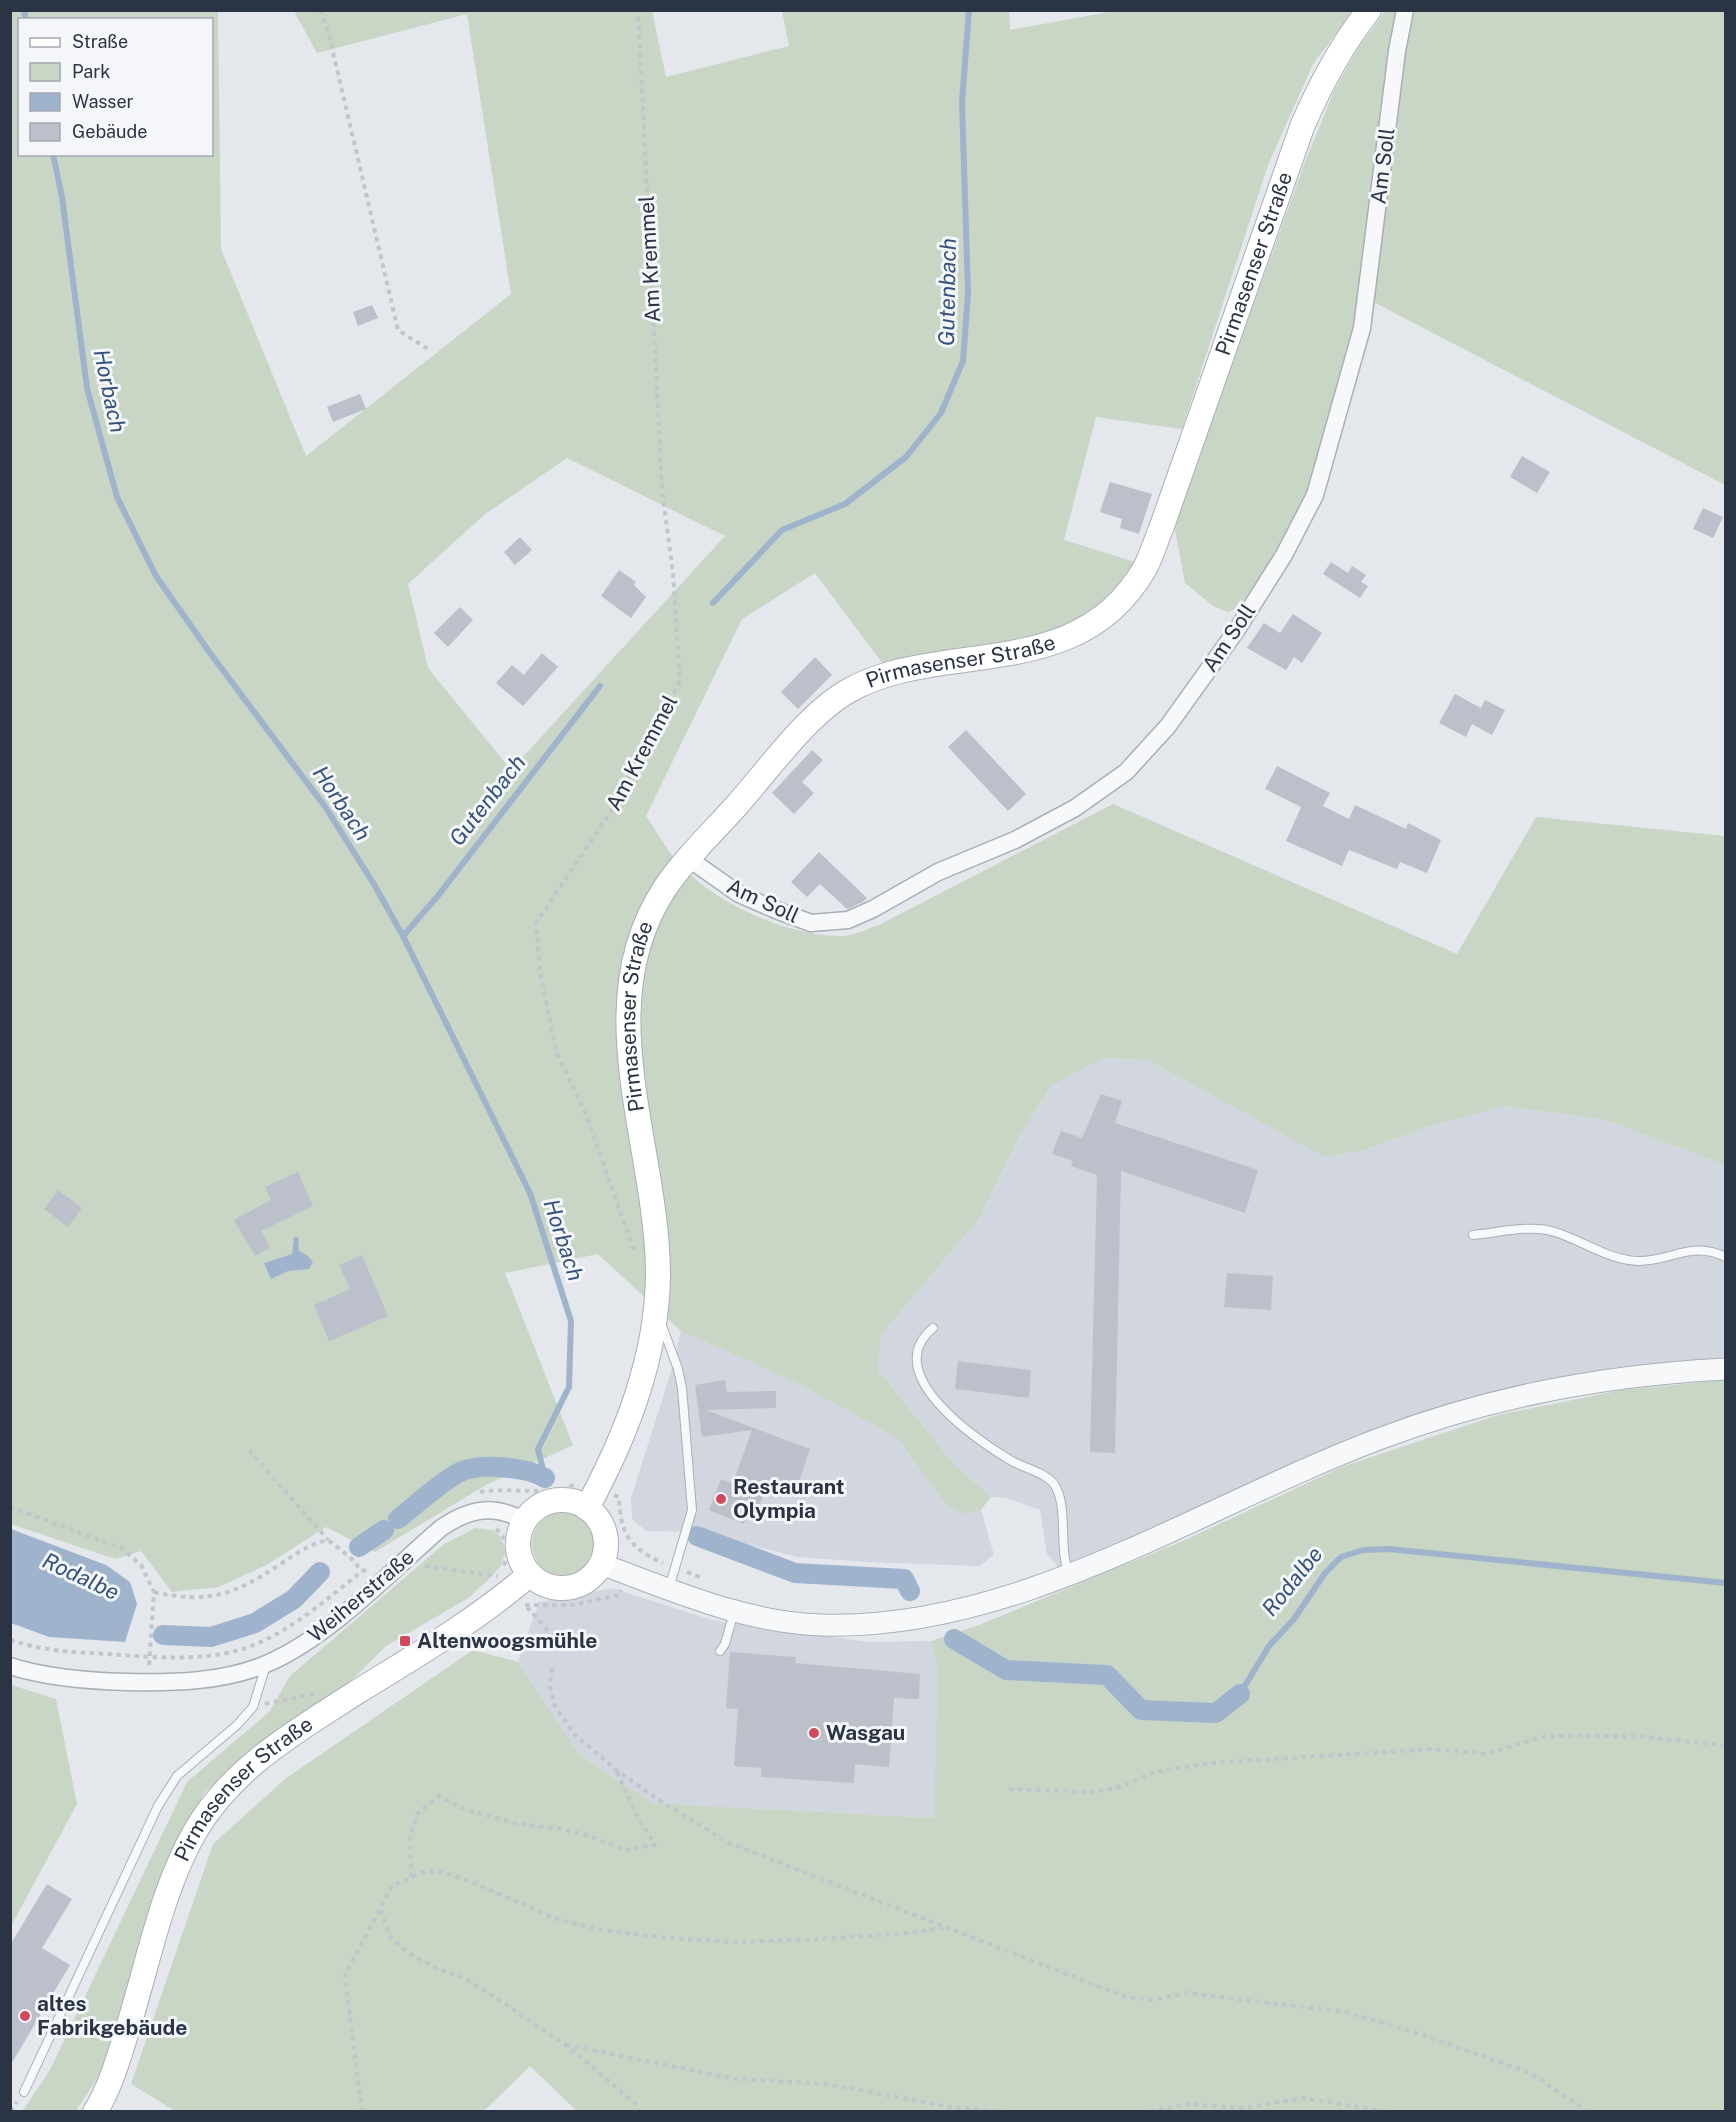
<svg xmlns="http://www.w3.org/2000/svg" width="1736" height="2122" font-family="'Public Sans',sans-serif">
<rect width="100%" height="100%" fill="#e4e7ec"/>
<path fill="#d2d6de" d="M1103,1058L1148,1060L1324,1157L1361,1151L1430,1126L1505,1106L1606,1120L1725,1165V1369L1495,1402L1066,1576L1047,1554L1040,1510L1007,1498L991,1497L952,1462L878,1370L881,1335L978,1220L1020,1135L1051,1086Z
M681,1331L801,1385L897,1438L946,1505L963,1514L981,1510L994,1555L979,1566L868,1562L797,1557L699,1532L646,1531L632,1519L631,1498L670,1375Z
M612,1588L712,1620L868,1642L931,1641L938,1673L935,1818L653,1803L580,1755L518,1662L539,1602Z"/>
<path fill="#c9d6c5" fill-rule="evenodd" d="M11,11H218L221,249L306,456L511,294L467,14L317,53L294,11H652L666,77L789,46L782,11H1009L1010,30L1114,11H1353L1313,64L1268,165L1182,429L1096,417L1064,540L1135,562L1103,603L1072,625L999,643L933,652L883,664L815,573L742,619L646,816C656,830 664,845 674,858C710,902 788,937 844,936C855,935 869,928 879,925L1113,804L1457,954L1536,817L1725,836V1165L1606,1120L1505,1106L1430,1126L1361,1151L1324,1157L1148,1060L1103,1058L1051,1086L1020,1135L978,1220L881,1335L878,1370L952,1462L991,1497L981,1510L963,1514L946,1505L897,1438L801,1385L681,1331L598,1254L505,1273L573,1445L486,1485L375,1552L326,1527L268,1564L219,1587L172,1592L141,1551L115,1559L11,1524ZM20,20H212V154H20ZM567,458L725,536L511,770L428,668L408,584L484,515Z
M1385,11H1725V485L1362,296L1356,326L1310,495L1281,548L1239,607L1228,612L1213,606L1185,583L1174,525L1305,162L1335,89L1357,50Z
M1725,1380V2111L578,2112L530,2066L484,2111H175L131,2084L213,1844L285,1779L473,1650L518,1662L580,1755L653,1803L934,1818L938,1673L931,1641L979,1625L1185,1540L1344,1466L1498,1415L1622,1390Z
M532 1544a32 32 0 1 1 64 0a32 32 0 1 1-64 0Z
M475,1528L492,1530L499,1535L506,1549L501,1566L486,1582L467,1599L386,1646L355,1677L254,1751L205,1792L165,1866L108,2061L76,2111L22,2112L50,2070L187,1782L269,1712L290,1676L444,1544Z
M11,1685L56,1699L77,1804L11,1926Z"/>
<path fill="#9fb4cc" d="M294,1237H298L299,1251L308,1256L313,1262L309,1269L288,1271L271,1279L264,1263L292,1254Z
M11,1529L106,1565L130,1582L137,1604L125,1642L49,1637L11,1623Z"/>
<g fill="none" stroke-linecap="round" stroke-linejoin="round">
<path stroke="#9fb4cc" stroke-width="6" d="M24,10L26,20
M53,154L62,197L87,388L117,497L156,576L210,653L326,808L375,886L403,936L530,1193L571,1321L569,1387L538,1449L545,1478
M713,603L782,530L845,504L906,457L941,413L963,361L968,293L962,102L969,10
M403,936L437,897L600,686
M1240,1694L1269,1646L1294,1619L1325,1573L1341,1557L1363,1550L1389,1549L1726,1583"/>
<path stroke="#9fb4cc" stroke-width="20" d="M398,1519C417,1504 437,1485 458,1473C478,1462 526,1467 545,1478
M697,1536L795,1573L904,1579L910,1591
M359,1547L384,1530
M163,1635L211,1637L255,1623L294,1599L320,1572
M954,1639L1006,1670L1107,1675L1141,1710L1216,1713L1240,1694"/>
</g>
<path fill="#bbc0ca" d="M372,305L378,318L358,326L353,312Z
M360,394L366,409L333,422L327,407Z
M1522,456L1550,472L1537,493L1510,477Z
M1110,482L1152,494L1139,534L1120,528L1122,519L1100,512Z
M1703,508L1723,517L1713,538L1693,529Z
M520,537L532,550L515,565L504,552Z
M1331,562L1348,573L1352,566L1366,575L1361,582L1368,586L1360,598L1323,574Z
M619,570L636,582L634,585L646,597L631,618L601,596Z
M460,607L473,620L448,647L434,633Z
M1293,614L1322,633L1302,663L1294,657L1286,670L1247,648L1264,623L1280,633Z
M542,653L558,667L523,706L496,683L512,665L524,675Z
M815,657L832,675L798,709L781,692Z
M1455,694L1481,708L1485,700L1505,710L1492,735L1472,724L1466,737L1439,723Z
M966,730L1026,794L1008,811L948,747Z
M812,750L823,760L802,782L814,793L794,814L772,793Z
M1277,766L1330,793L1323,806L1349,819L1355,805L1406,829L1408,823L1441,840L1427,873L1400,862L1397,869L1349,850L1342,866L1286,841L1301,807L1265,789Z
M819,852L867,898L863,902L847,909L820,884L807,897L791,882Z
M1101,1094L1122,1101L1115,1123L1258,1170L1245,1213L1121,1171L1115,1453L1090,1452L1097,1175L1071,1166L1073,1161L1052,1154L1061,1131L1082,1138Z
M298,1172L313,1206L261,1231L270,1248L255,1256L234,1220L271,1200L265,1187Z
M58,1190L82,1208L68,1227L44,1209Z
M362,1255L388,1316L329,1341L314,1305L350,1289L339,1265Z
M1227,1273L1273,1276L1271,1310L1224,1307Z
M958,1361L1031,1370L1029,1398L955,1389Z
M725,1380L727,1392L776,1391V1408L706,1410L810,1449L794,1496L768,1484L757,1511L750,1508L744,1524L709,1510L721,1479L733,1483L752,1430L702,1437L695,1385Z
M730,1652L796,1657L795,1663L920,1674L919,1699L894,1698L889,1767L855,1764L854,1783L761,1777V1768L734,1766L738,1709L726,1708Z
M47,1884L72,1899L42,1948L70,1965L10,2066V1945Z"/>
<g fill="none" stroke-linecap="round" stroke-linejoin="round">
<g stroke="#a9aeb7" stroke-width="10">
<path id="service" d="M1473,1235C1498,1233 1530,1224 1555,1232C1581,1240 1609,1260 1637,1261C1671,1262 1690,1240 1726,1257
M661,1323L678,1369L682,1388L692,1510L669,1588
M933,1328C879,1373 974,1438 1010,1460C1023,1468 1045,1472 1054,1484C1069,1506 1058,1548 1069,1574
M720,1651L725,1644L734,1612
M24,2092L158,1806L177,1776L237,1725L253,1707L266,1665"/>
</g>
<g stroke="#a9aeb7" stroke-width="19">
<path id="minor" d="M689,859L739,894L776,910L811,923L848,920L873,909L938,872L1015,840L1075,808L1126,772L1168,726L1236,631L1284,555L1315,495L1362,328L1397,51L1405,10
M10,1666C47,1678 89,1681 127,1682C173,1683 224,1682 266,1664C328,1638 390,1572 441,1528C470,1508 494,1504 525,1521"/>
</g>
<g stroke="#a9aeb7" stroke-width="23">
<path id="tertiary" d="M601,1564C672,1590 745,1623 822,1625C1018,1631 1201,1506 1379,1439C1491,1396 1606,1375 1726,1369"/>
</g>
<g stroke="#a9aeb7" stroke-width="26">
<g id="secondary">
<circle cx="562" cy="1544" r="44"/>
<path id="s1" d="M587,1508C626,1436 657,1358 658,1275C658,1147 587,1006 665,888C685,858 713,832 737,805C769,769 808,713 850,690C880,673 916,667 950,662C1029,651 1101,645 1145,568C1152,555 1156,540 1162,526L1302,127C1320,85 1340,47 1369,10"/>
<path id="s2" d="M95,2112C111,2086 118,2059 127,2031C148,1965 161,1890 196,1830C233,1767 298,1730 357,1692C417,1655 477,1620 530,1574"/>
</g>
</g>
<path stroke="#c2c5cb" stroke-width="4" stroke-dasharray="4.5 4.5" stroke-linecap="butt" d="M320,10L329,35L398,330L431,351
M634,1250L585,1112L556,1051L540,971L536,923L612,810L680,681L673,573L662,490L638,10
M249,1450L328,1540
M480,1492C512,1486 546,1498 576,1484
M614,1495L619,1497C620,1533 629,1548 663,1563
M10,1507L121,1548L141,1565L154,1592L149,1666
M496,1529C509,1540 510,1553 503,1567
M425,1566L498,1576
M687,1572L702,1578
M154,1592C208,1604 234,1595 279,1565C296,1554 309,1544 328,1540L350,1557L362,1571
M525,1605H573L619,1595L621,1590
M527,1607L555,1639
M10,1640C43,1651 72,1652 106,1654C151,1657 199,1662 243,1649C288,1634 326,1600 362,1571L367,1570
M552,1668L550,1687L555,1706L574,1734L615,1769L659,1800L729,1843L1126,1997L1152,2000L1186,1993L1345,2012L1411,2031L1530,2073L1589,2112
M265,1704L314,1694
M1009,1789L1096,1792L1123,1786L1154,1772L1212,1763L1432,1749L1488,1754L1540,1737L1575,1735L1648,1737L1726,1746
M411,1877L410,1839L417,1814L439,1796L466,1810L518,1824L556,1828L587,1835L625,1850L655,1845L637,1816L616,1770
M381,1910L390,1937L410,1954L438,1969L466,1979L505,2004L566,2045L635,2103L639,2112
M566,2045L736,2079L826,2084L956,2108L1005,2112
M10,2111L17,2102
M362,2112L345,1975L392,1886L426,1871L442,1872L469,1881L557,1919L601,1930L666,1938L734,1942L801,1940L897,1934L945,1928
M1150,2112L1186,2104L1244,2108L1303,2098L1388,2112"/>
<use href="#service" stroke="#f7f8fa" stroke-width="8"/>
<use href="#minor" stroke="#f7f8fa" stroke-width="16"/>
<use href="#tertiary" stroke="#f7f8fa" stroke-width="21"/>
<use href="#secondary" stroke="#fff" stroke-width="24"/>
</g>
<g fill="#d1495b" stroke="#f4f6f9" stroke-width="2">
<circle cx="721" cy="1499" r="6"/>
<rect x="399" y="1635" width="12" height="12" rx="3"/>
<circle cx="814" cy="1733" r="6"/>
<circle cx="25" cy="2016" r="6"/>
</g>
<g text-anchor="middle" stroke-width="6" stroke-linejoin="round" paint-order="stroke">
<g font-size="21" fill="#2b3445" stroke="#f4f6f9">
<text transform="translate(1383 166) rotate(-83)" y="7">Am Soll</text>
<text transform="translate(650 259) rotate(-93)" y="7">Am Kremmel</text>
<text dy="7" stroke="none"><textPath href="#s1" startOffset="1568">Pirmasenser Straße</textPath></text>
<text transform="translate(1229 638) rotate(-56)" y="7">Am Soll</text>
<text dy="7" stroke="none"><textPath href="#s1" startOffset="1029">Pirmasenser Straße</textPath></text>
<text transform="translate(642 753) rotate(-62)" y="7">Am Kremmel</text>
<text transform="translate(763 901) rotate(25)" y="7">Am Soll</text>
<text dy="7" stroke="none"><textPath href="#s1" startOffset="507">Pirmasenser Straße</textPath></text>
<text transform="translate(361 1596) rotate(-40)" y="7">Weiherstraße</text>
<text dy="7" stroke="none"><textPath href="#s2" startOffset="363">Pirmasenser Straße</textPath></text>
</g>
<g font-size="21" font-weight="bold" fill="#2b3445" stroke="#f4f6f9" text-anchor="start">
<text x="733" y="1494">Restaurant<tspan x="733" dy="24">Olympia</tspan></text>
<text x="417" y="1648">Altenwoogsmühle</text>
<text x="826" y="1740">Wasgau</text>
<text x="37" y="2011">altes<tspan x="37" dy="24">Fabrikgebäude</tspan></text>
</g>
<g font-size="22" font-style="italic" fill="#34527a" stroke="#f4f6f9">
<text transform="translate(947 292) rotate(-89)" y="8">Gutenbach</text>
<text transform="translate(110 391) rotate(78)" y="8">Horbach</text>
<text transform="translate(487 800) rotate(-52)" y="8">Gutenbach</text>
<text transform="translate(342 803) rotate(56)" y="8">Horbach</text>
<text transform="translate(564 1240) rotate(72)" y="8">Horbach</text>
<text transform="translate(81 1576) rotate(25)" y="8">Rodalbe</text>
<text transform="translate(1292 1581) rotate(-51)" y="8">Rodalbe</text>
</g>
</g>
<rect width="1736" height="2122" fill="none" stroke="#2b3445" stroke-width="24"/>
<rect x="18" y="18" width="195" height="138" fill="#f4f6f9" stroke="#a4a8b1" stroke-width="1.5"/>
<rect x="30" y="38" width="30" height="9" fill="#ffffff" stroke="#a4a8b1" stroke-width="1.5"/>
<text x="72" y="48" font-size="18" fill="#2b3445">Straße</text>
<rect x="30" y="63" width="30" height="18" fill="#c9d6c5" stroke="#a4a8b1" stroke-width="1.5"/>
<text x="72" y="78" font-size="18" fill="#2b3445">Park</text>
<rect x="30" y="93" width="30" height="18" fill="#9fb4cc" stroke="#a4a8b1" stroke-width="1.5"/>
<text x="72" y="108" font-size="18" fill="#2b3445">Wasser</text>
<rect x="30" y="123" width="30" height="18" fill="#bbc0ca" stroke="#a4a8b1" stroke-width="1.5"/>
<text x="72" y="138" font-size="18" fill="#2b3445">Gebäude</text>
</svg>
